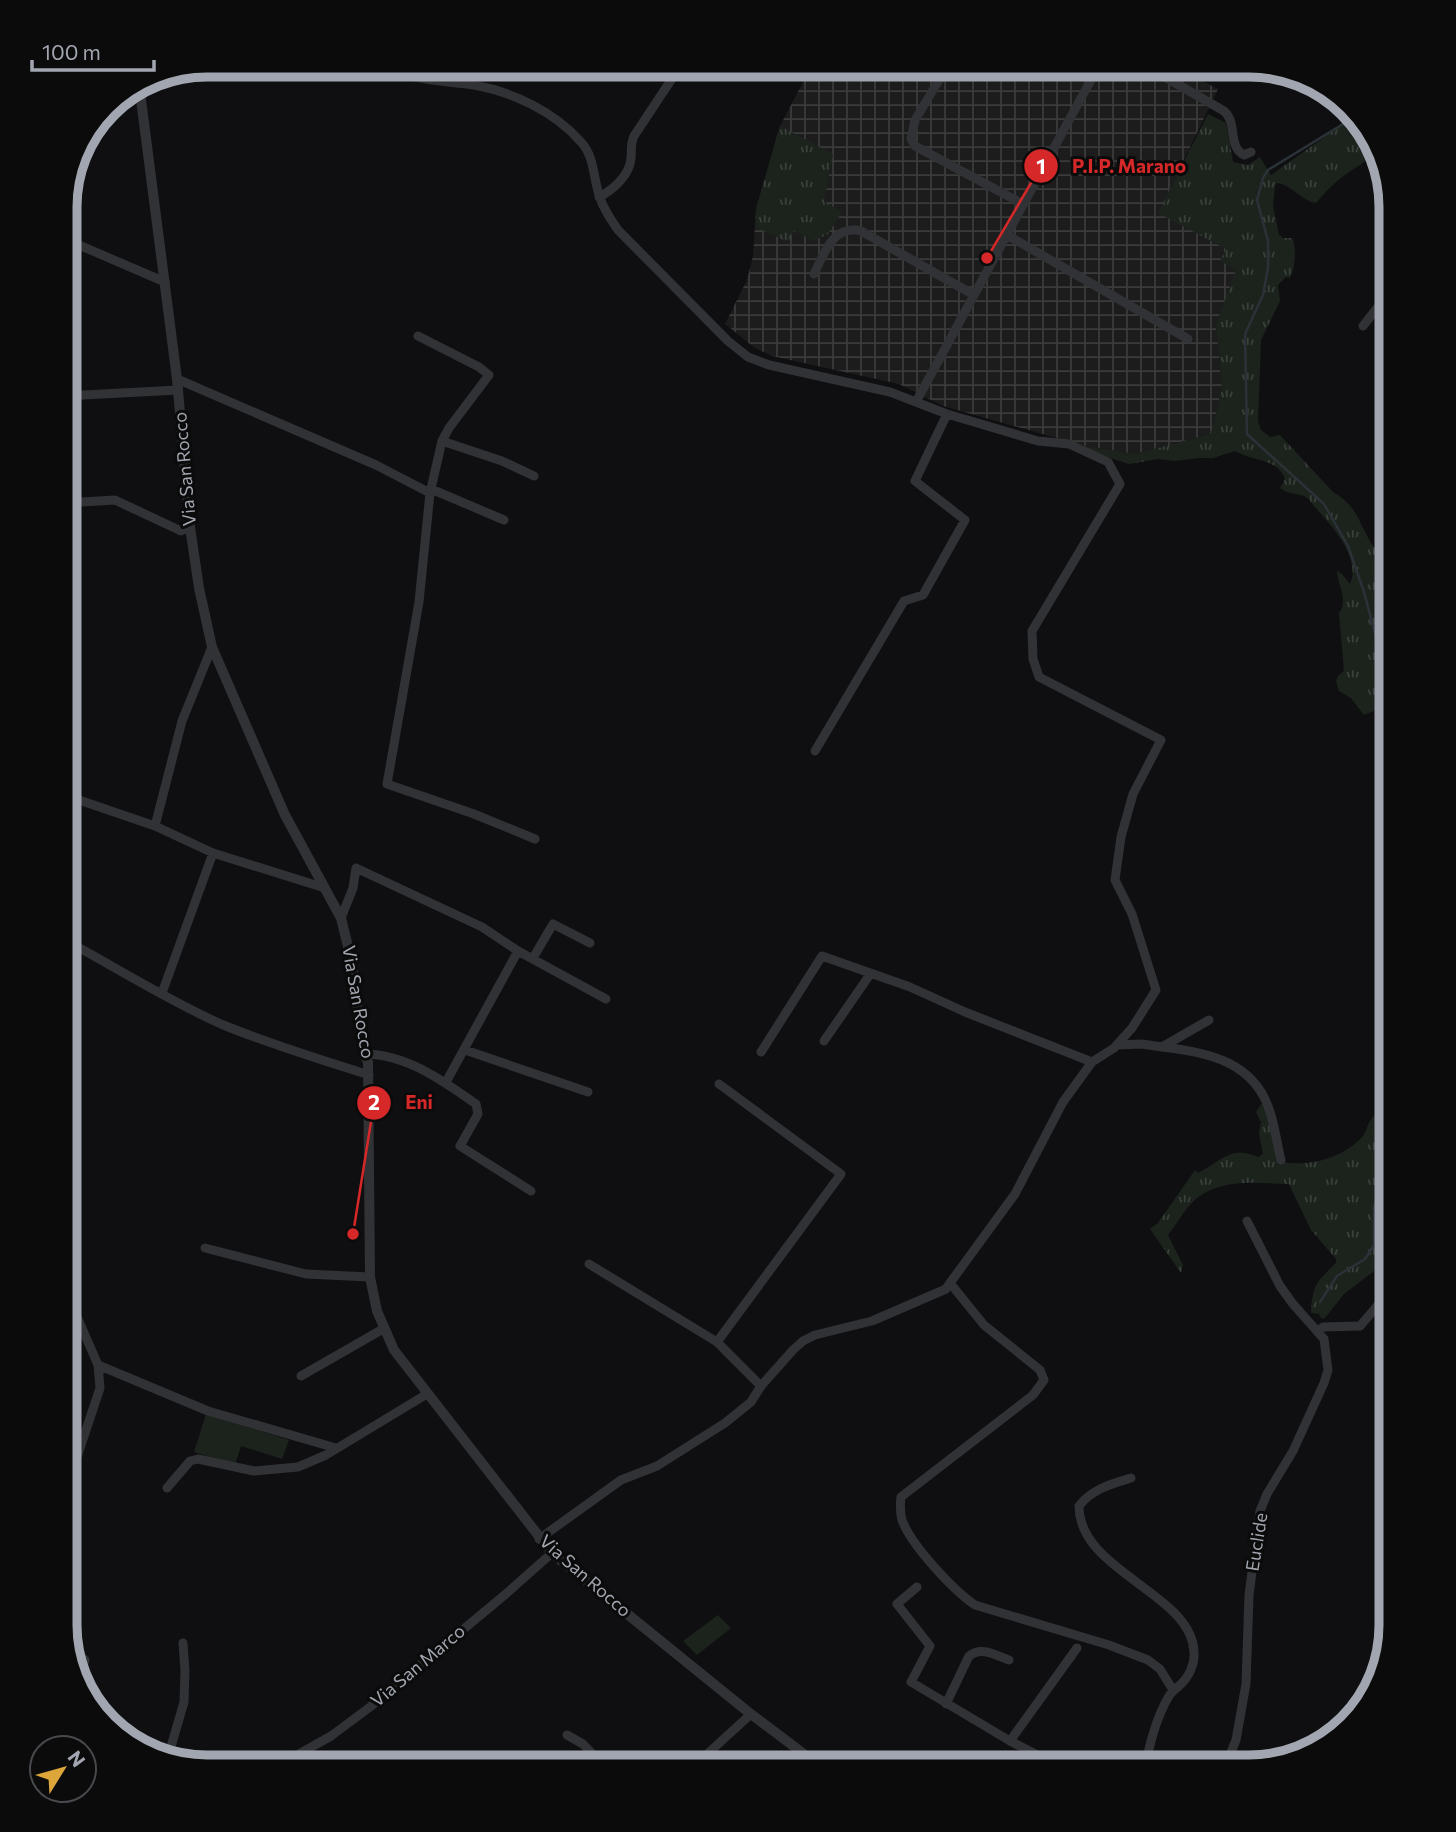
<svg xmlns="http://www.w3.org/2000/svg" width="1456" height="1832" font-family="Commissioner,sans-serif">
<defs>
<pattern id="industrial-grid" width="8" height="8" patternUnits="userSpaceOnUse" patternTransform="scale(1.75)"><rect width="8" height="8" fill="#1c1c1d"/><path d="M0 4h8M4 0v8" fill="none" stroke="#3a3a3b"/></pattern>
<pattern id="grass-tufts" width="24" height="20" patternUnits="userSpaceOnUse" patternTransform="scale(1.75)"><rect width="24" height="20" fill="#1c231d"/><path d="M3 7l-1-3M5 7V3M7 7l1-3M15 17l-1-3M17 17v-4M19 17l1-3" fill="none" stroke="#3a403b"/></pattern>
</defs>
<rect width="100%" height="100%" fill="#0f0f11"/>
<path fill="url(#industrial-grid)" d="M812,65H1197L1191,75L1218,89L1159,212L1227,249L1237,270L1216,325L1222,388L1211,434L1135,454L1085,446L943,406L899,384L772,356L755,348L725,324L747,280L753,256L756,209L780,126Z"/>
<path fill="url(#grass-tufts)" d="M1208,114L1226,123L1233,162L1248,165L1260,157L1271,175L1354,116L1367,128L1374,151C1367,162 1359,165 1349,172C1336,181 1326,191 1316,203C1302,201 1292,185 1277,183L1275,186L1273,206L1279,235L1283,238H1292C1297,247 1295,269 1290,278L1286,277L1278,285L1280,301L1261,340L1258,421L1261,430L1270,437L1280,435L1333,492C1341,497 1349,503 1354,511C1365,528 1371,554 1391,560V729L1379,709L1364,715L1351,698L1339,691L1336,681L1338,676L1344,671L1339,613C1349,600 1338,587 1337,571L1342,574L1350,584C1362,557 1330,524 1314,506C1311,503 1310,499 1306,497C1299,493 1292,496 1280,488L1285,479C1278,458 1251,461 1235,451L1213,458H1198L1175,461L1158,459L1129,464L1090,451L1085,446L1135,454L1211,434L1222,388L1216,325L1236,270L1220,261L1226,249L1158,213Z
M780,126L833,154L824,201L842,212L828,234L814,241L794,231L788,242L755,227L756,209Z
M1391,1089L1390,1243L1382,1265L1344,1294L1325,1318L1322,1319L1319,1314L1311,1313C1313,1283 1316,1283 1336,1263V1259L1311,1230L1289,1184C1257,1183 1215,1177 1191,1204C1182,1213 1176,1225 1168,1235L1183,1265L1181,1273L1150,1229L1158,1223L1195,1170L1198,1173C1222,1161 1230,1145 1258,1157L1263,1154L1259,1133L1261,1122L1256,1112L1264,1100L1282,1162C1309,1167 1344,1158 1363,1136C1366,1132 1367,1126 1370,1121C1378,1110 1386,1102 1391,1089Z"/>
<path fill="#1c231d" d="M206,1414L289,1440L282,1459L241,1446L235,1465L194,1452Z
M718,1615L731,1628L697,1655L683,1641Z"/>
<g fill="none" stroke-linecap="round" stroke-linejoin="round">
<path stroke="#2a3238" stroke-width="2.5" d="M1352,114L1343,124L1268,170L1263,178L1257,200L1268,241V268L1263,295L1245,334L1247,434L1324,504L1348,546L1364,592L1391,695
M1320,1302L1337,1276L1365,1259L1374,1245V1207L1379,1191L1378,1167L1386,1140L1391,1130"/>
<path stroke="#313235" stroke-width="9" d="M259,65C267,68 276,73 284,74C314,79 345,68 375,66C390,65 401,74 416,77C435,82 455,82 474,85C513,92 555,112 581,142C595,157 593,179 600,198C604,210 611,220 618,230L728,341L748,357L769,365L890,392L947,414L1038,441L1069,444L1108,462L1120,484L1032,631L1033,659L1039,677L1161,740L1133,794L1121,837L1115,880L1132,914L1156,990L1132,1028L1114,1048L1092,1062L1063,1102L1015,1194L950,1283L984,1325L1040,1370L1044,1380L1033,1395L901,1497C900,1505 900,1512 902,1520C911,1545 953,1590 975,1605L1109,1645L1148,1660L1160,1669L1173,1690
M948,65L915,120L911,139L915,146L1023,204
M1144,65L1224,111C1238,123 1227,146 1244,155L1251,152
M415,77L422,65
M599,197C613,190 630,175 631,158C632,150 630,145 634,136L681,65
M1007,235L1188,339
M65,239L165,282
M814,274C824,254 833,224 861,231L974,295
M1363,326L1391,290
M418,336L479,367L489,375L449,428L442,441L430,493L419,602L387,784L474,814L535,839
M177,379L376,465L430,493
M65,396L178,390
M916,402L1099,65
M442,441L502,461L534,476
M431,489L504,520
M65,503L115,500L181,531L190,527
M815,751L904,601L923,595L965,520L915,481L947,414
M65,802L72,803L79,800L155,826L213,853L325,888
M155,826L182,721L212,647
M341,918L353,888L356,868L482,927L518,951L606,999
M65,940C117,968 167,1000 221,1024C269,1044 319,1059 369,1075
M533,958L553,924L590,943
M162,993L213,853
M824,1041L871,973
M1117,1045L1142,1044L1162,1047L1209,1020
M1162,1047C1208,1052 1255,1062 1270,1112C1275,1127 1277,1144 1281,1160
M465,1050L588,1092
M761,1052L822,956L910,987L965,1012L1092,1062
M364,1054C406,1054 442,1080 476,1104L478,1114L460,1146L531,1191
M446,1082L518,951
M205,1248L306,1274L370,1277
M589,1264L717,1342L761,1386
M1318,1331L1323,1327L1360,1326L1391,1290
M717,1342L841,1174L719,1084
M98,1365L208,1411L336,1448
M301,1376L383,1329
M1131,1478C1111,1484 1092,1489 1079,1506C1079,1572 1192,1593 1194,1652C1195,1664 1189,1677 1180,1685C1176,1689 1172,1691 1169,1696C1156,1718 1150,1743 1145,1767
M167,1488L190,1461L198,1459L254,1471L298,1467L326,1455L427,1394
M539,1539L621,1480L657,1466L725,1423L751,1402L761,1386L793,1350L803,1341L815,1335L872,1321L946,1289L950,1283
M917,1587L897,1604L930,1646L911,1682L1010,1741L1061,1767
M65,1590L76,1514L73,1508V1469L100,1388L98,1365L65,1289
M73,1651L85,1660L80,1675
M946,1704L969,1656C982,1646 995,1655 1009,1660
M567,1735L583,1744L605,1767
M1010,1741L1077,1648
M168,1757L184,1702L185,1671L183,1643
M276,1767L331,1736L370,1707L507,1593L552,1553
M693,1767L751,1714
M1225,1767L1236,1740L1246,1684L1249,1595L1260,1511L1267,1494L1293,1451L1324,1383L1328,1370L1324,1339L1293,1304L1280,1286L1247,1221"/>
<path stroke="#313235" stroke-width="10" d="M139,84L177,379L190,527L199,588L212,647L285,815L341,918L351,959L364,1054L368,1062L370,1277L377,1311L394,1350L552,1553L747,1711L821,1767"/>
</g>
<g text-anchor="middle" stroke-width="6" stroke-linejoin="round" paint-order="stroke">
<g font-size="18" fill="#a2a6b0" stroke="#0b0b0b">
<text transform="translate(185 469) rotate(-95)" y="6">Via San Rocco</text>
<text transform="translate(358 1002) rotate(80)" y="6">Via San Rocco</text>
<text transform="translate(1257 1542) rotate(-81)" y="6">Euclide</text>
<text transform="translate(585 1576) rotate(41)" y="6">Via San Rocco</text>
<text transform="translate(418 1666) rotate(-40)" y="6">Via San Marco</text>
</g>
</g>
<path d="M0 0H1456V1832H0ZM207 77H1249A130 130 0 0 1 1379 207V1625A130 130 0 0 1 1249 1755H207A130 130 0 0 1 77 1625V207A130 130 0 0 1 207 77Z" fill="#0b0b0b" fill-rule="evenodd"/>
<path fill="none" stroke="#a2a6b0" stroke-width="9" d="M207 77H1249A130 130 0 0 1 1379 207V1625A130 130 0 0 1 1249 1755H207A130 130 0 0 1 77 1625V207A130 130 0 0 1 207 77Z"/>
<path fill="none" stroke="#d62828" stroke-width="2.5" d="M987 258L1041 166M353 1234L374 1103"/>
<g fill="#d62828" stroke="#0b0b0b" stroke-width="2.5">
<circle cx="987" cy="258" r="7"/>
<circle cx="353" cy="1234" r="7"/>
<circle cx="1041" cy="166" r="18"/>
<circle cx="374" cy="1103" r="18"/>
</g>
<g font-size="21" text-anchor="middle" font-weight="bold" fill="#fff">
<text x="1041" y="174">1</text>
<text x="374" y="1110">2</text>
</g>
<g font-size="19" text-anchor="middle" font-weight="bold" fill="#d62828" stroke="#0b0b0b" stroke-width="6" stroke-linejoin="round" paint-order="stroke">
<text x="1129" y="173">P.I.P. Marano</text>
<text x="419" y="1109">Eni</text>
</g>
<g transform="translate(63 1769) rotate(53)"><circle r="33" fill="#0b0b0b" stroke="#47494d" stroke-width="2"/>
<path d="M0-5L12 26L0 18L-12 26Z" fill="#dda63b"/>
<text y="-10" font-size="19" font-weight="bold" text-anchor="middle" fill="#a2a6b0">N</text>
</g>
<path d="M32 60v10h122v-10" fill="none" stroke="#a2a6b0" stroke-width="3.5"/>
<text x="42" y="60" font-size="21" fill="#a2a6b0" stroke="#0b0b0b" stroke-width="5" paint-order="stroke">100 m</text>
</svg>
